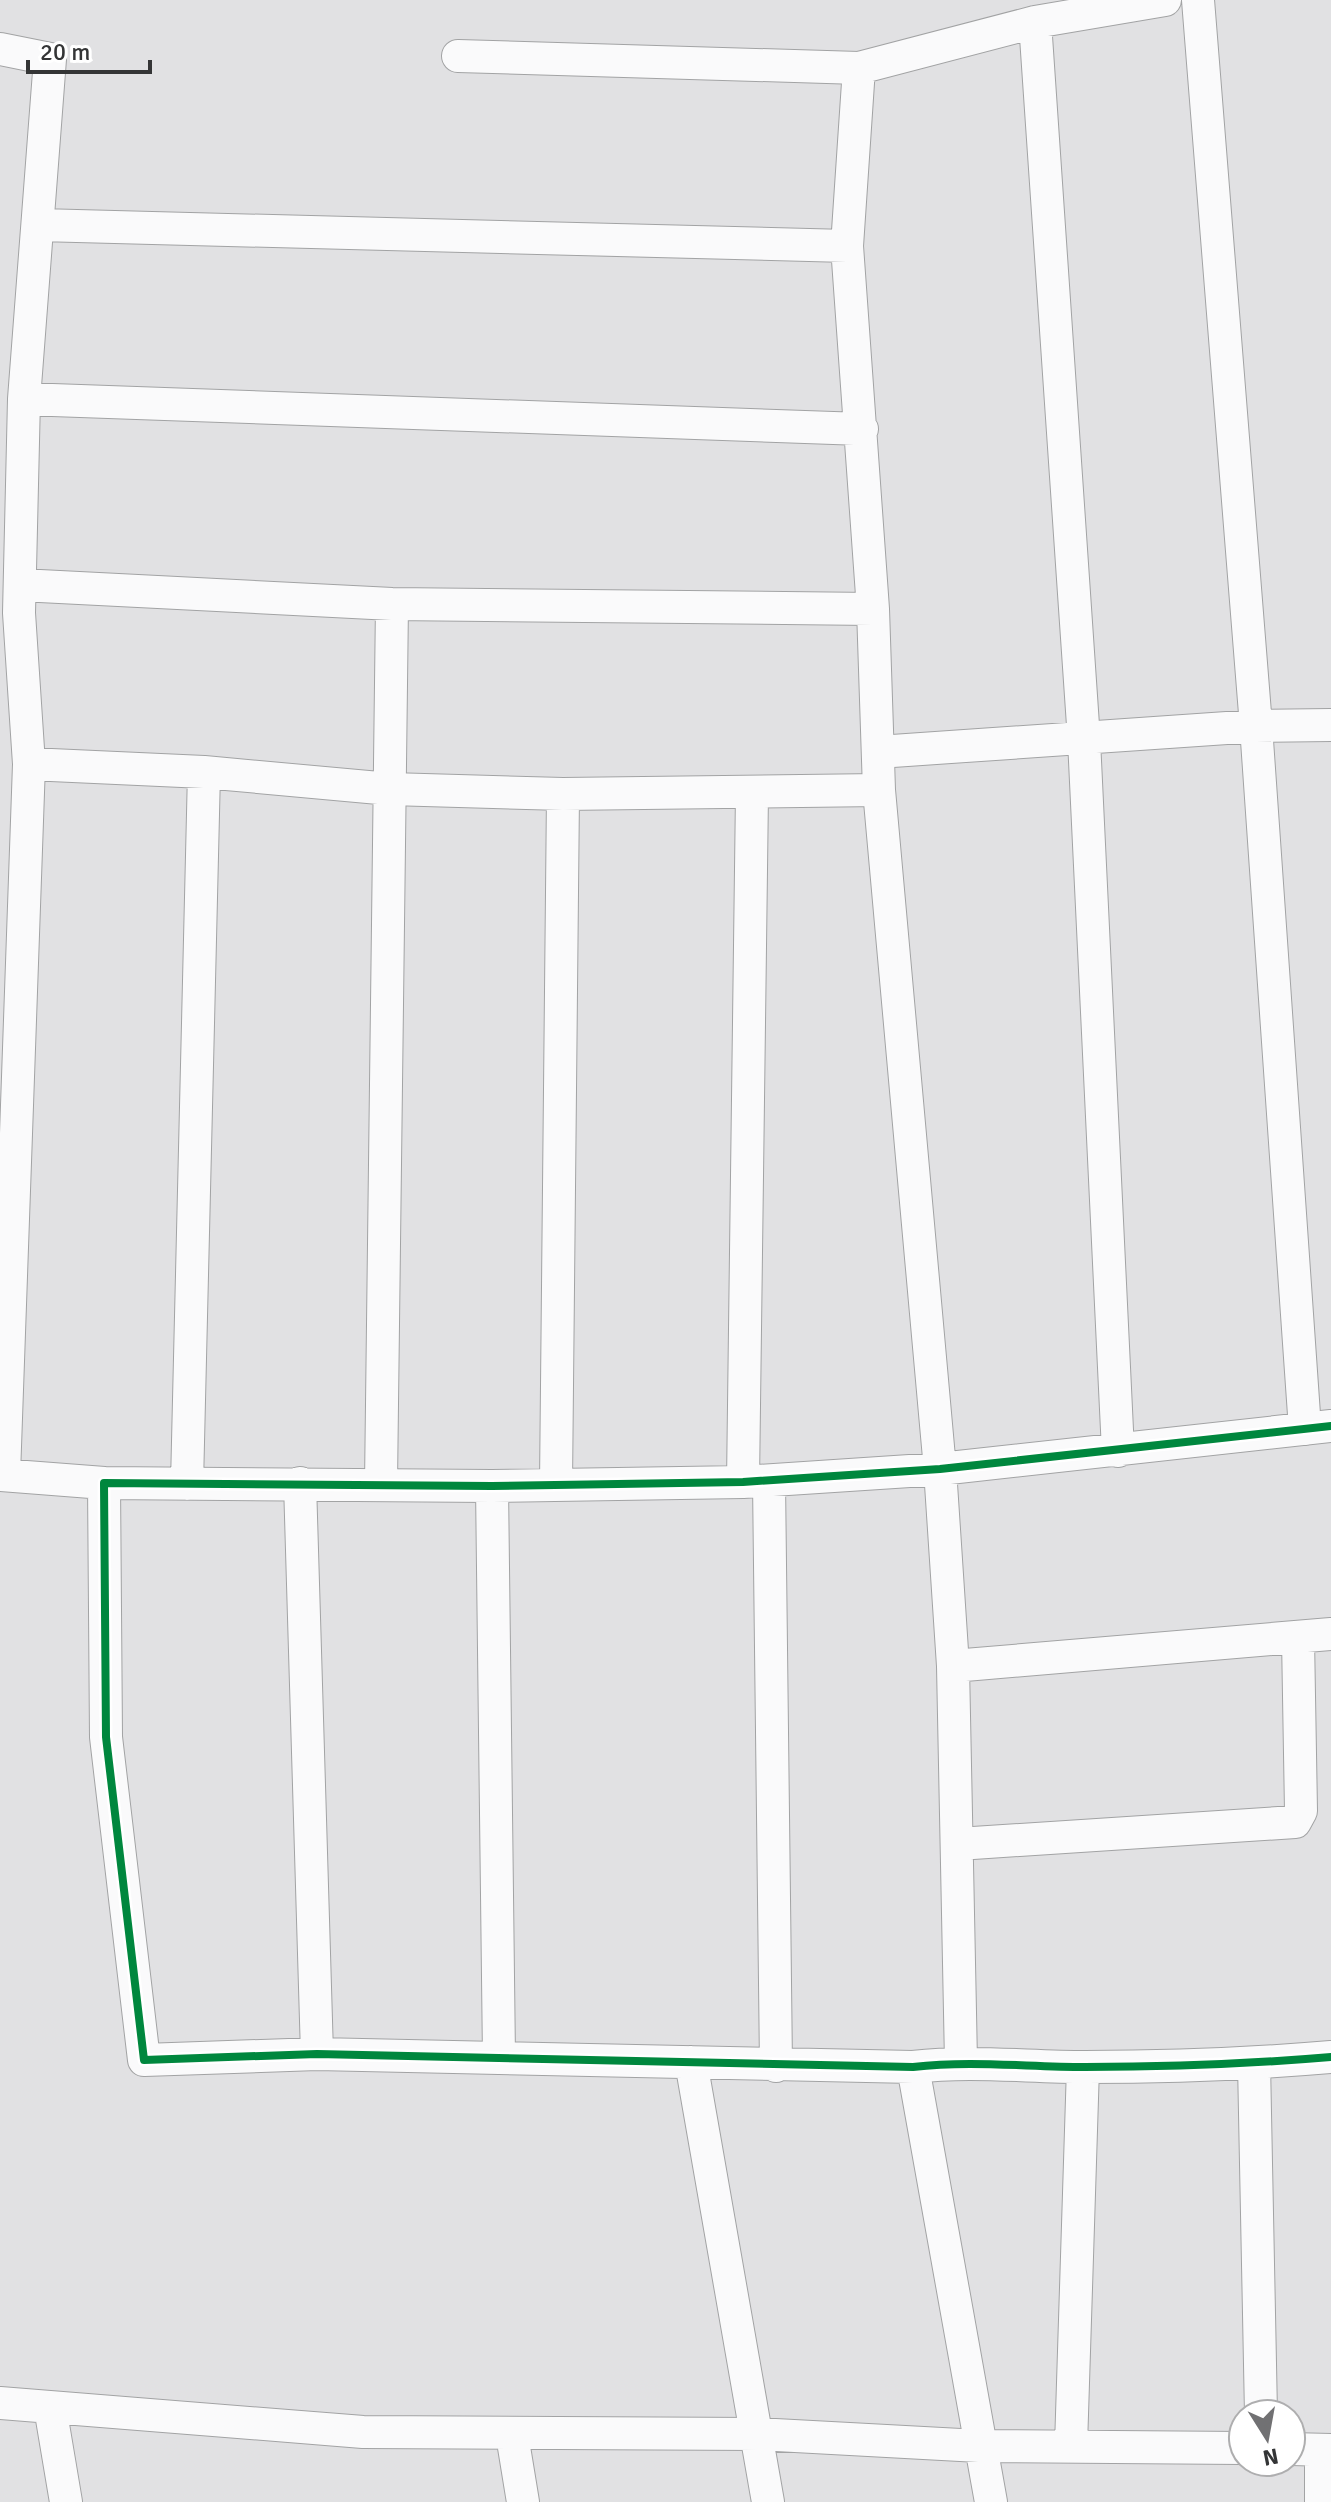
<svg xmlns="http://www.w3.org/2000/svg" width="1331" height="2502" font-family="Signika,sans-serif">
<rect width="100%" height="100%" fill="#e1e1e3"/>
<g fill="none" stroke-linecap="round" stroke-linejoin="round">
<g stroke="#a2a3a4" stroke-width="34">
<path id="street" d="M1198,0L1256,726L1305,1429
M1035,22L1084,740L1118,1451
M0,49L50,59L24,399L19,613L29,764L204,772L390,789L563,794L879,790L873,609L847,246L859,68L1035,22L1165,0
M458,56L859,68
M39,225L847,246
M24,399L862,429
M20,585L392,604L873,609
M878,752L1256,726L1331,725
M879,790L940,1469L953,1666L961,2062
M1331,1426L940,1469L743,1482L492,1486L104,1483L106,1737L144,2060L317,2054L913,2067C971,2060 1026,2067 1085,2067C1167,2067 1249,2064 1331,2057
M0,1475L104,1483
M4,1475L29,764
M769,1481L776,2066
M743,1482L752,793
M300,1483L317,2054
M187,1484L204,772
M381,1484L392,604
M556,1484L563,794
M492,1486L499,2058
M953,1666L1331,1634
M958,1844L1295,1822L1301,1811L1298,1638
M691,2062L768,2502
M1254,2063L1261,2414
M913,2067L991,2502
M0,2403L363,2432L757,2434L979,2446L1243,2448
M50,2407L66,2502
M512,2435L523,2502
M1071,2446L1083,2067
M1291,2449L1331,2450
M1321,2502V2450"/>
</g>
<use href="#street" stroke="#fafafb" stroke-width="32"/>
<g stroke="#fff" stroke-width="13">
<path id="cycleway" d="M1331,1426L940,1469L743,1482L492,1486L104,1483L106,1737L144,2060L317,2054L913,2067C971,2060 1026,2067 1085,2067C1167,2067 1249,2064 1331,2057"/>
</g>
<use href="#cycleway" stroke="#00873e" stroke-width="8"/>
</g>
<g transform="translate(1267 2438) rotate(169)"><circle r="38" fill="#ffffff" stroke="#aeaeaf" stroke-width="2"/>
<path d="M0-6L14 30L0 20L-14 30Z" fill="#717173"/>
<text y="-12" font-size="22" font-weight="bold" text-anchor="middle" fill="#343536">N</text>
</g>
<path d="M28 60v12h122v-12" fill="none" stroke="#343536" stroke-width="4"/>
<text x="40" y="60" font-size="24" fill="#343536" stroke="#ffffff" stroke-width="6" paint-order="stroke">20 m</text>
</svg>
